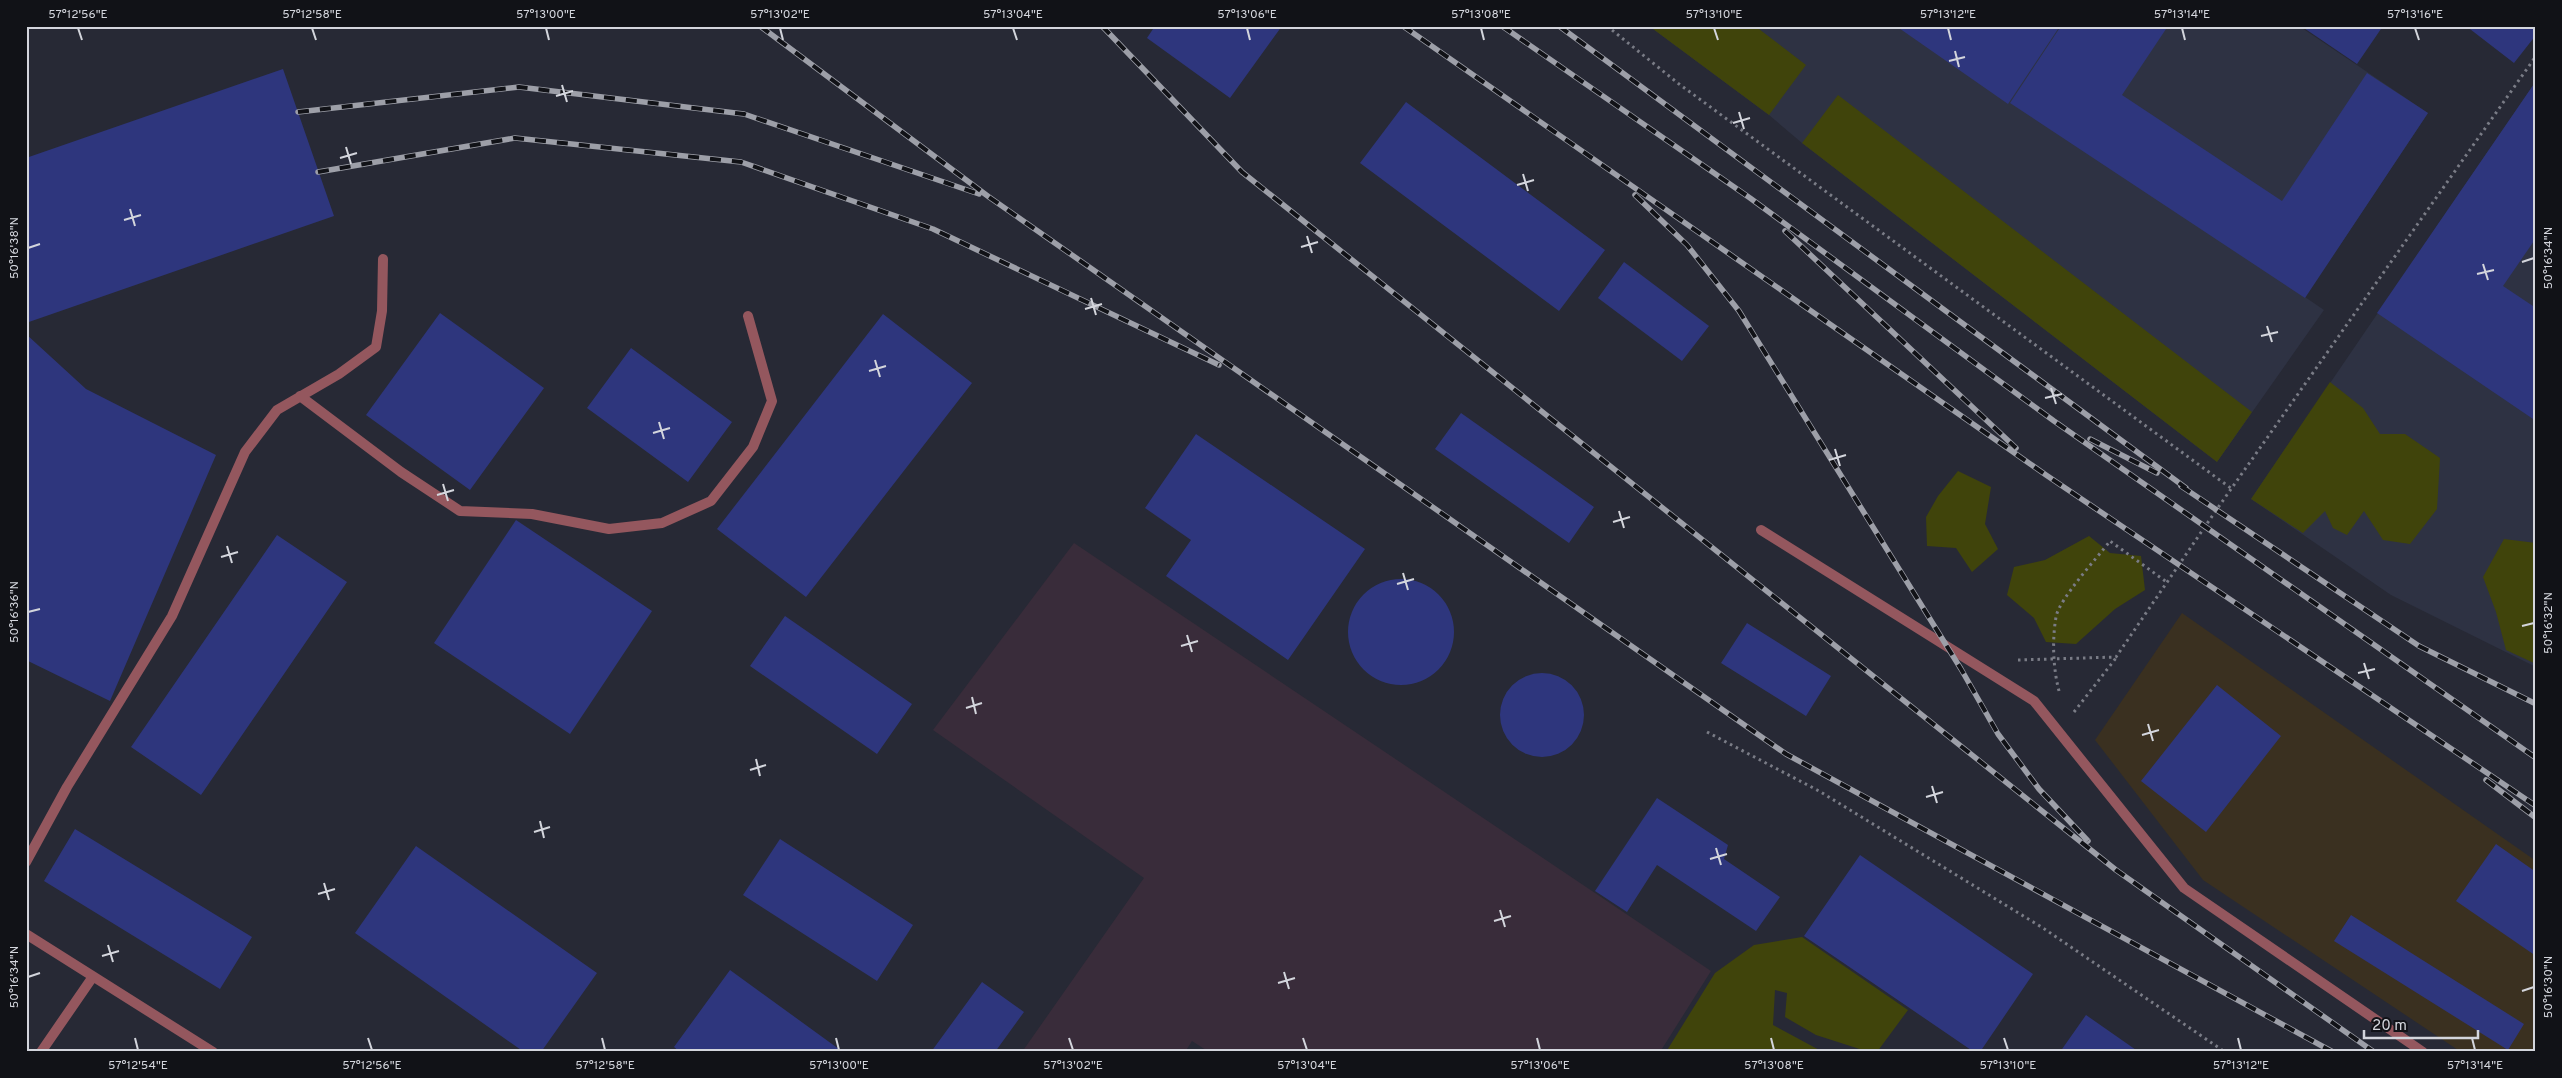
<svg xmlns="http://www.w3.org/2000/svg" width="2562" height="1078" font-family="Overpass,sans-serif">
<rect width="100%" height="100%" fill="#272935"/>
<path fill="#3a3020" d="M2182,613L2536,861V1052H2461L2203,880L2095,740Z"/>
<path fill="#392c3a" d="M1074,543L1711,971L1660,1052H1209L1192,1041L1185,1052H1022L1144,878L933,730Z"/>
<path fill="#2e3243" d="M1649,26H2299L2428,113L2305,297L2324,310L2217,462L1802,143L1769,115Z
M2536,81V667L2391,595L2251,499Z"/>
<path fill="#40440b" d="M1649,26H1755L1806,65L1769,115Z
M1838,95L2252,412L2217,462L1802,143Z
M2330,382L2363,408L2380,434H2405L2440,458L2437,509L2410,544L2383,540L2364,511L2347,535L2333,528L2325,511L2303,533L2251,499Z
M1958,471L1991,487L1985,524L1998,549L1972,572L1956,548L1927,546L1926,517L1938,496Z
M2089,536L2110,553L2141,556L2145,590L2115,609L2076,644L2046,642L2034,618L2007,595L2014,567L2045,560Z
M2504,539L2536,543V664L2506,650L2496,612L2483,577Z
M1802,937L1908,1010L1877,1052H1869L1816,1035L1785,1017L1787,993L1775,990L1773,1025L1823,1052H1666L1715,973L1754,945Z"/>
<path fill="#2e367d" d="M1155,26H1282L1230,98L1147,38Z
M1896,26H2060L2008,104Z
M2061,26H2168L2122,95L2282,201L2367,73L2428,113L2305,298L2010,103Z
M2301,26H2383L2357,64Z
M2466,26H2536V35L2514,63Z
M283,69L334,216L26,323V158Z
M2536,81V238L2503,286L2536,308V421L2377,313Z
M1406,102L1605,250L1559,311L1360,163Z
M1624,262L1709,326L1682,361L1598,298Z
M440,313L544,388L470,490L366,415Z
M883,314L972,383L806,597L717,529Z
M26,334L86,389L216,455L110,701L26,660Z
M631,348L732,422L688,482L587,408Z
M1461,413L1594,507L1569,543L1435,449Z
M1196,434L1365,549L1288,660L1166,576L1191,540L1145,508Z
M516,520L652,611L570,734L434,643Z
M277,535L347,582L201,795L131,747Z
M1348 632a53 53 0 1 1 106 0a53 53 0 1 1-106 0Z
M785,616L912,704L877,754L750,666Z
M1747,623L1831,676L1806,716L1721,663Z
M1500 715a42 42 0 1 1 84 0a42 42 0 1 1-84 0Z
M2217,685L2281,736L2206,832L2141,781Z
M1657,798L1728,845L1724,859L1780,897L1756,931L1657,865L1627,912L1595,891Z
M75,829L252,937L220,989L44,881Z
M780,839L913,925L877,981L743,895Z
M2496,844L2536,872V956L2456,901Z
M416,846L597,973L541,1052H524L355,933Z
M1860,855L2033,974L1980,1052H1974L1804,936Z
M2351,915L2524,1024L2508,1050L2334,941Z
M730,970L843,1052H680L674,1047Z
M982,982L1024,1012L995,1052H931Z
M2086,1015L2139,1052H2060Z"/>
<g fill="none" stroke-linecap="round" stroke-linejoin="round">
<path stroke="#7a7c86" stroke-width="3" stroke-dasharray="2.5 4" stroke-linecap="butt" d="M1607,26L1679,84L2232,489
M2018,660L2116,657L2217,509L2536,56
M2059,691C2053,668 2052,640 2056,617C2059,599 2098,557 2110,541L2168,583
M2074,712L2116,658
M1707,732L1819,791L2043,928L2225,1052"/>
<path stroke="#94575e" stroke-width="10" d="M300,396L401,472L460,511L532,514L609,529L662,523L711,501L753,447L772,401L748,316
M1761,530L2034,701L2184,888L2423,1052
M26,862L67,787L172,616L245,452L277,410L339,374L376,347L382,311L383,259"/>
<path stroke="#94575e" stroke-width="10" d="M26,934L213,1052
M41,1052L92,978"/>
<g stroke="#9d9fa8" stroke-width="5.5">
<path id="rail" d="M760,26L989,197L1786,754L2333,1052
M1102,26L1242,172L2116,870L2374,1052
M1403,26L2046,475L2536,806
M1502,26L1750,198L2054,421L2536,758
M1559,26L2186,488
M298,112L519,87L744,114L979,194
M318,172L515,138L741,162L933,229L1219,365
M1635,195L1687,245L1739,311L1961,669L1998,734L2039,789L2088,841
M1785,231L2016,448
M2090,439L2157,473
M2181,486L2419,646L2536,704
M2486,780L2536,818"/>
</g>
<use href="#rail" stroke="#111217" stroke-width="4" stroke-dasharray="11" stroke-linecap="butt"/>
</g>
<path fill="none" stroke="#d3d5dc" stroke-width="2" d="M78,28L82,40M312,28L316,40M546,28L549,40M780,28L783,40M1013,28L1017,40M1247,28L1250,40M1481,28L1484,40M1714,28L1718,40M1948,28L1951,40M2182,28L2185,40M2415,28L2419,40M1955,51L1959,67M1949,61L1965,57M562,85L567,102M556,96L573,91M1739,112L1744,129M1733,123L1750,118M346,147L351,164M340,158L357,153M1523,174L1528,191M1517,185L1534,180M130,209L135,226M124,220L141,215M1307,236L1312,253M1301,247L1318,242M28,248L40,244M2522,262L2534,258M2483,264L2488,280M2477,274L2494,270M1091,298L1096,315M1085,309L1102,304M2267,326L2272,342M2261,336L2278,332M875,360L880,377M869,371L886,366M2051,388L2056,404M2045,398L2062,394M659,422L664,439M653,433L670,428M1835,449L1840,466M1829,460L1846,455M443,484L448,501M437,495L454,490M1619,511L1624,528M1613,522L1630,517M227,546L232,563M221,557L238,552M1403,573L1408,590M1397,584L1414,579M28,612L40,609M2522,626L2534,623M1187,635L1192,652M1181,646L1198,641M2364,663L2369,679M2358,673L2375,669M972,697L976,714M966,708L982,703M2148,724L2153,741M2142,735L2159,730M756,759L760,776M750,770L766,765M1932,786L1937,803M1926,797L1943,792M540,821L544,838M534,832L550,827M1716,848L1721,865M1710,859L1727,854M324,883L329,900M318,894L335,889M1500,910L1505,927M1494,921L1511,916M108,945L113,962M102,956L119,951M1284,972L1289,989M28,977L40,973M1278,983L1295,978M2522,991L2534,987M135,1038L138,1050M368,1038L372,1050M602,1038L605,1050M836,1038L839,1050M1069,1038L1073,1050M1303,1038L1307,1050M1537,1038L1540,1050M1771,1038L1774,1050M2004,1038L2008,1050M2238,1038L2241,1050M2472,1038L2475,1050"/>
<rect width="2562" height="1078" fill="none" stroke="#111217" stroke-width="55"/>
<path d="M2364 1030v8h114v-8" fill="none" stroke="#d3d5dc" stroke-width="2.5"/>
<text x="2372" y="1030" font-size="15" fill="#d3d5dc" stroke="#111217" stroke-width="4" paint-order="stroke">20 m</text>
<rect x="28" y="28" width="2506" height="1022" fill="none" stroke="#d3d5dc" stroke-width="2"/>
<g font-size="12" text-anchor="middle" fill="#d3d5dc">
<text x="78" y="18">57°12'56"E</text>
<text x="312" y="18">57°12'58"E</text>
<text x="546" y="18">57°13'00"E</text>
<text x="780" y="18">57°13'02"E</text>
<text x="1013" y="18">57°13'04"E</text>
<text x="1247" y="18">57°13'06"E</text>
<text x="1481" y="18">57°13'08"E</text>
<text x="1714" y="18">57°13'10"E</text>
<text x="1948" y="18">57°13'12"E</text>
<text x="2182" y="18">57°13'14"E</text>
<text x="2415" y="18">57°13'16"E</text>
<text transform="translate(14 248) rotate(-90)" y="4">50°16'38"N</text>
<text transform="translate(2548 258) rotate(-90)" y="4">50°16'34"N</text>
<text transform="translate(14 612) rotate(-90)" y="4">50°16'36"N</text>
<text transform="translate(2548 623) rotate(-90)" y="4">50°16'32"N</text>
<text transform="translate(14 977) rotate(-90)" y="4">50°16'34"N</text>
<text transform="translate(2548 987) rotate(-90)" y="4">50°16'30"N</text>
<text x="138" y="1069">57°12'54"E</text>
<text x="372" y="1069">57°12'56"E</text>
<text x="605" y="1069">57°12'58"E</text>
<text x="839" y="1069">57°13'00"E</text>
<text x="1073" y="1069">57°13'02"E</text>
<text x="1307" y="1069">57°13'04"E</text>
<text x="1540" y="1069">57°13'06"E</text>
<text x="1774" y="1069">57°13'08"E</text>
<text x="2008" y="1069">57°13'10"E</text>
<text x="2241" y="1069">57°13'12"E</text>
<text x="2475" y="1069">57°13'14"E</text>
</g>
</svg>
